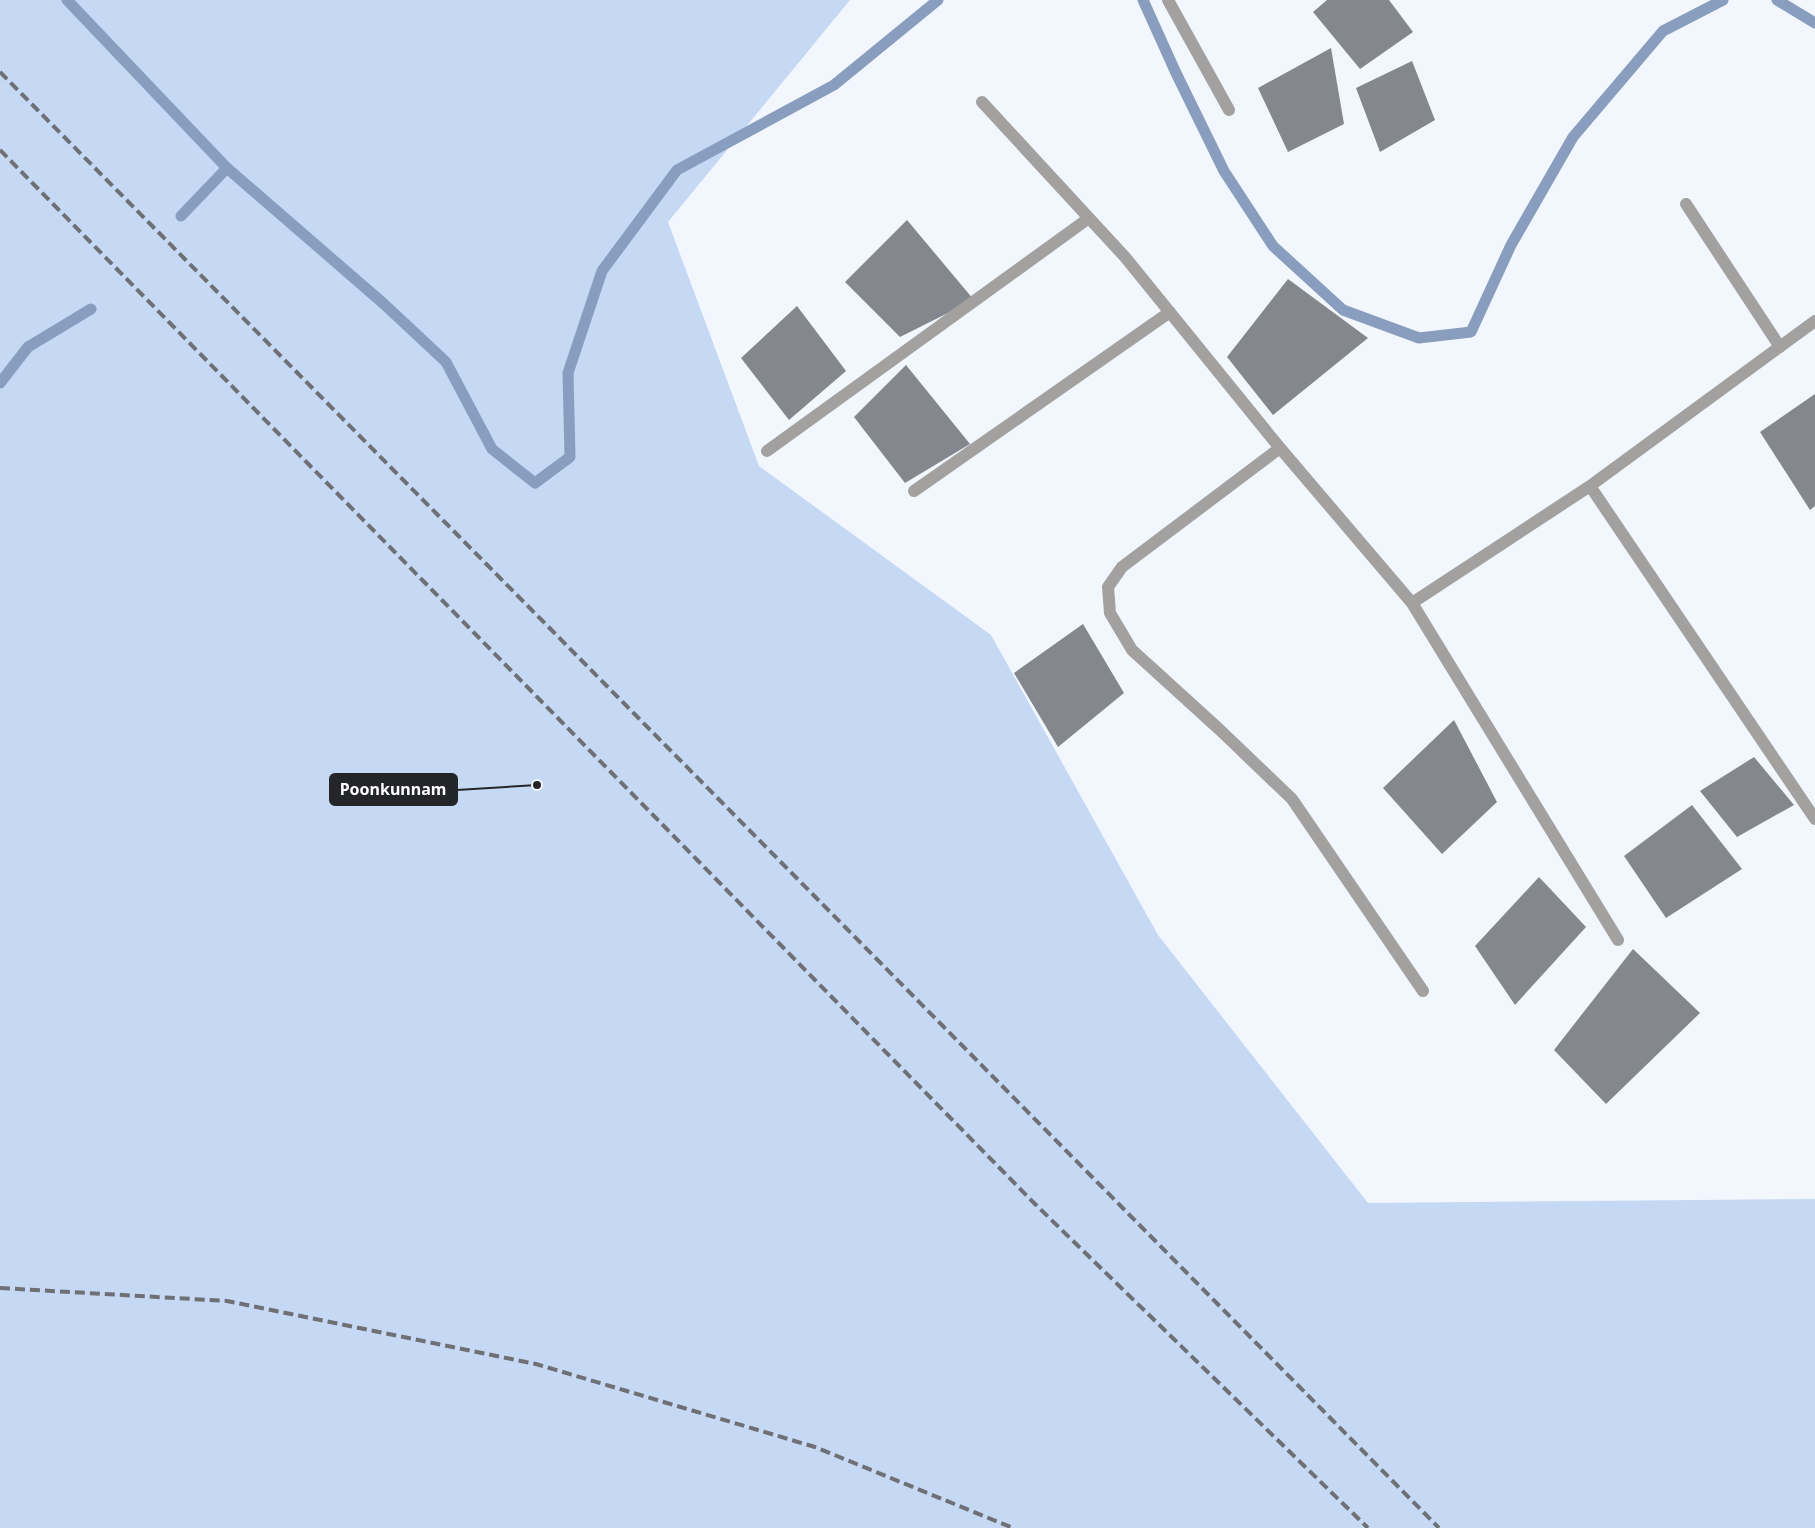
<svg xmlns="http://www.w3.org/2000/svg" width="1815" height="1528" font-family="'Noto Sans',sans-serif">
<rect width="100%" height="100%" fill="#f2f7fd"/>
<path fill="#c5d8f4" d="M0,0H850L668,222L759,466L991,635L1158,935L1368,1203L1815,1199V1528H0Z"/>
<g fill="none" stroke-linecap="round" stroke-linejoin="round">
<path stroke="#899ebe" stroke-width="11" d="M67,0L227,168L384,304L446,362L492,449L535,483L570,457L568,373L602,271L677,170L834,85L938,0
M1143,0L1176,73L1224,171L1273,246L1343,310L1419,338L1471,332L1511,245L1573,137L1663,31L1723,0
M1777,0L1815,23
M181,216L227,168
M0,383L28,347L91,309"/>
</g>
<path fill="#84878d" d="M1327,0H1389L1413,32L1360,69L1313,12Z
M1331,48L1344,124L1288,152L1258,88Z
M1412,61L1435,120L1380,152L1356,88Z
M907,220L974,300L900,337L845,282Z
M1288,279L1368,338L1273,415L1227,357Z
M797,306L846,371L789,420L741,358Z
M906,365L970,444L905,483L854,417Z
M1815,394V506L1810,510L1760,432Z
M1083,624L1124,693L1058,747L1014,673Z
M1454,720L1497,802L1442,854L1383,788Z
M1754,757L1794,805L1737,837L1700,791Z
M1692,805L1742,869L1666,918L1624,856Z
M1539,877L1586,927L1515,1005L1475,946Z
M1633,949L1700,1013L1606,1104L1554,1050Z"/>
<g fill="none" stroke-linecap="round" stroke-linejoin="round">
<path stroke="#a3a19f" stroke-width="12" d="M1168,0L1229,110
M982,102L1125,257L1280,448L1412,603L1590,486L1815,321
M1686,204L1780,347
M1280,448L1122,567L1108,587L1110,613L1132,650L1220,730L1292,799L1423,991
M767,451L1089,218
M1590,486L1815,819
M914,491L1170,312
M1412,603L1618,940"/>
<path stroke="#6e7074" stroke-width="4" stroke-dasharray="10 5" stroke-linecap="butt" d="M0,72L1439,1528
M0,150L1034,1203L1368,1528
M0,1288L227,1301L536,1364L815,1447L1013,1528"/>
</g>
<path fill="none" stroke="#242528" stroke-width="2" d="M537 785L457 790"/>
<circle fill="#242528" stroke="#f2f7fd" stroke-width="2" cx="537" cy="785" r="5"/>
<rect fill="#242528" stroke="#242528" stroke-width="2" x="330" y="774" width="127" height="31" rx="5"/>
<g font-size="16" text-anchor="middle" font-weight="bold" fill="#fff">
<text x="393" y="795">Poonkunnam</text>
</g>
</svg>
